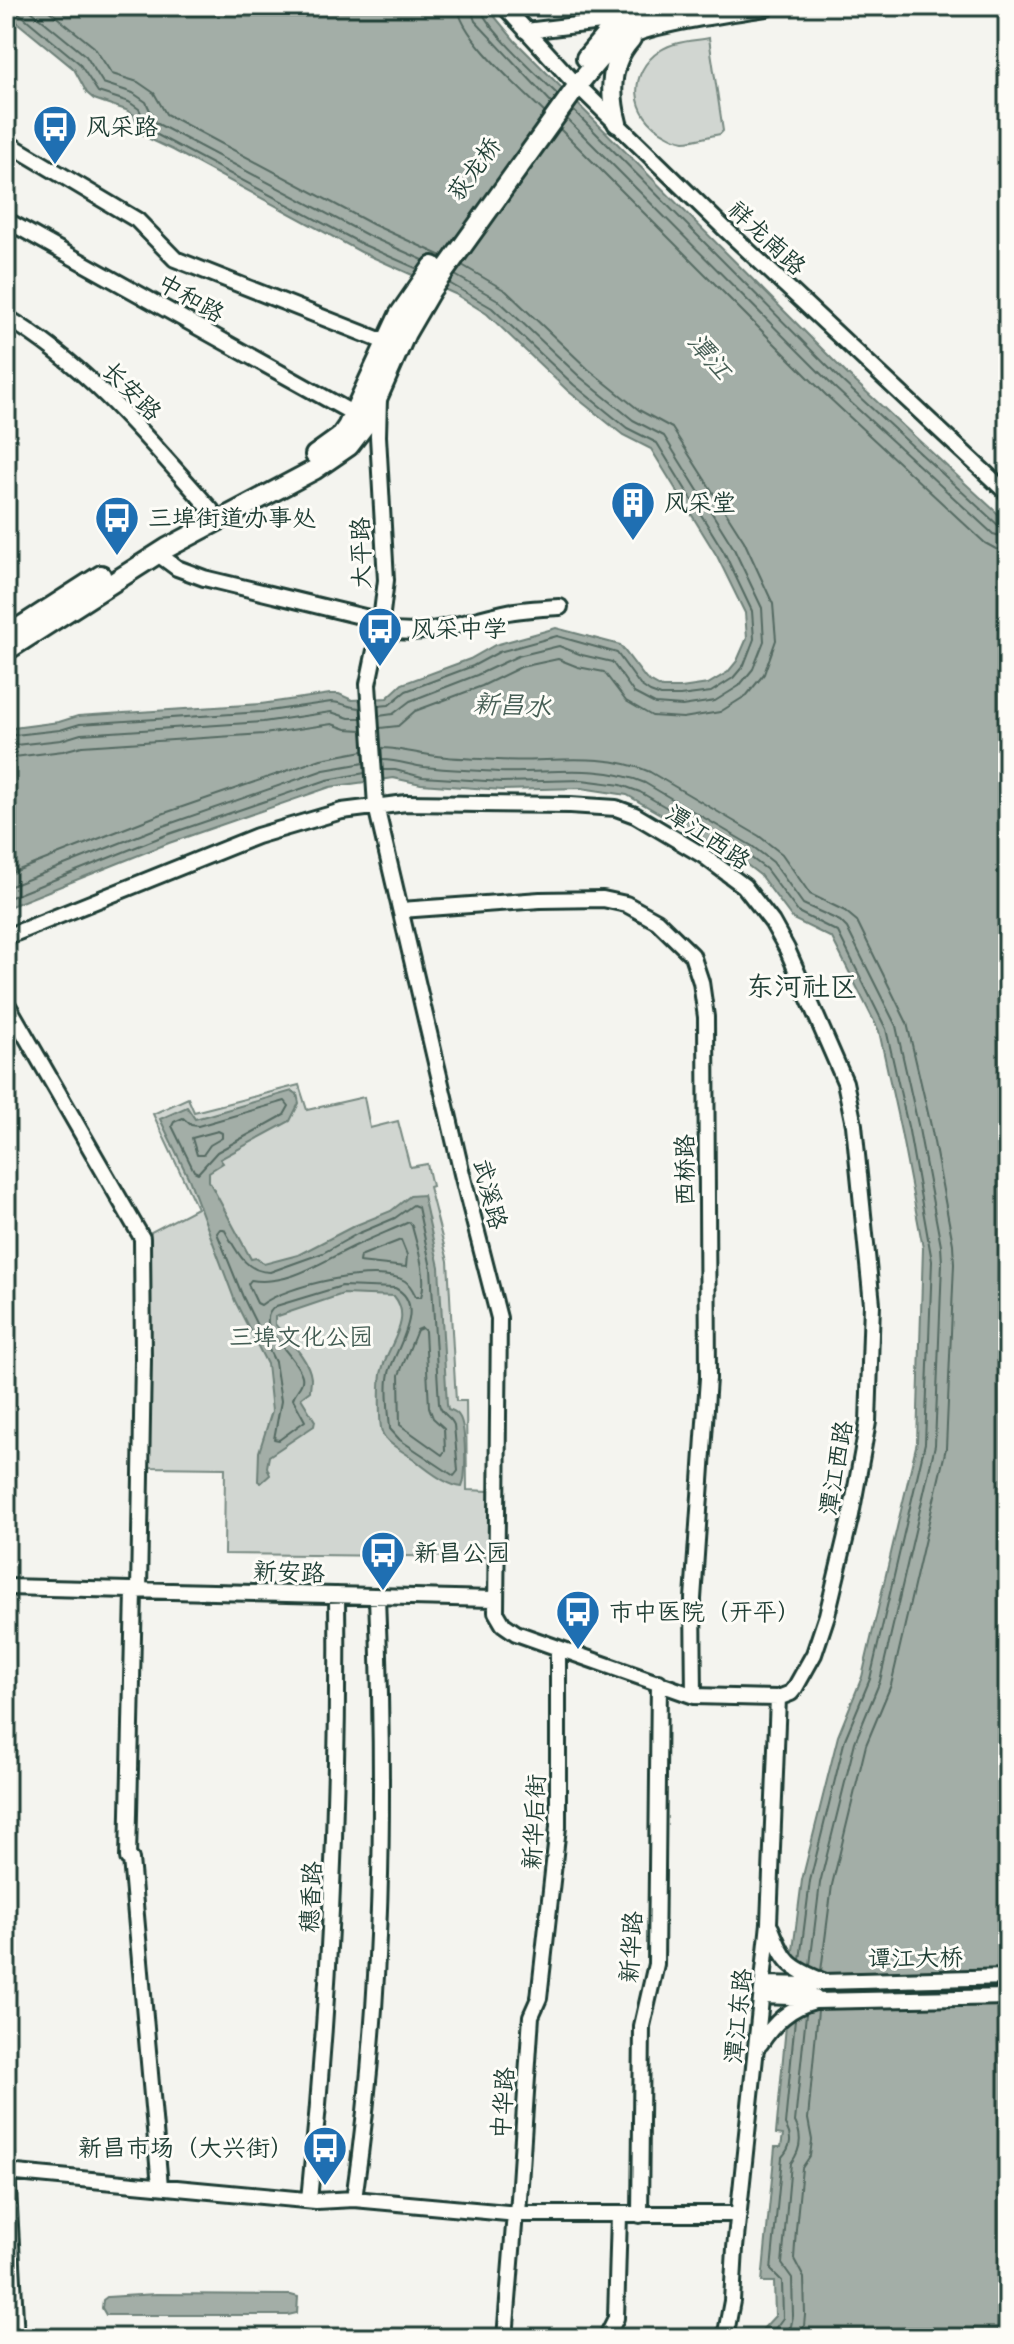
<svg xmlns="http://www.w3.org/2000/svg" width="1014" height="2344" font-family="Dekko,'LXGW WenKai TC',sans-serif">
<rect width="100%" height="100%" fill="#f4f4ef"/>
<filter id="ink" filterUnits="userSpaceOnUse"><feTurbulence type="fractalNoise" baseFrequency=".0125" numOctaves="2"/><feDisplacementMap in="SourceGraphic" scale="16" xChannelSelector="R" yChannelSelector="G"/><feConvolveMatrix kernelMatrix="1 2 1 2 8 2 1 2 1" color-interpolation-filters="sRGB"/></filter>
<g filter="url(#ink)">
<path fill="#d1d6d1" stroke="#788a82" stroke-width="2" d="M709,38L723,131L720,134C709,136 695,141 684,141C678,140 671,137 666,134C630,116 627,72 661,50C674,41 694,41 709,38Z
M299,1085L307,1110L364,1097L370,1128L398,1121L410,1167L427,1164L432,1186L429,1187L448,1261L456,1401H466L467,1490L489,1491L488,1557L224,1554L225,1468L147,1467L151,1232L197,1208L153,1114L188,1098L194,1112Z"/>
<path fill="#a3aea7" stroke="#6e8179" stroke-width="2" d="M6,6H486L515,41L847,374L1008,523V2338H760L762,2330L775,2316L774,2282H762L775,2147H781L783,2135L776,2134L793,1950L802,1880L838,1736L862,1677L917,1442L923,1248L901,1132L879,1031L832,938L793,919L760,875L742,861L627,795L581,788L502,790L421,784L393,778L330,787L169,843L6,908V729L59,722L78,716L261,704L330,694H339L352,700L387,698L402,684L470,659L495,645L556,628L620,645L646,679L662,688H681L708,684L728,672L737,661L747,638L745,613L717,556L651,449L623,435L568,391L487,314L455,294L361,252L173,150L145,137L139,131L134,115L126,110L94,99L87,93L74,69L8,15Z
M292,1091L297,1094L299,1103L290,1121L220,1159L223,1163L209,1172V1181L251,1259L256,1258L264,1264L298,1255L354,1226L391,1211L410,1196L423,1195L439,1267L447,1404L448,1409C453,1411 456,1411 459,1416C466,1426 467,1476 462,1487C447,1486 427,1470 415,1460C405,1452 386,1444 382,1432C379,1424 379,1379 382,1370C387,1346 414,1320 394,1296L343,1294L275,1317V1324C287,1339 309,1358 311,1378C311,1383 310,1387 310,1391L301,1398L315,1421L314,1426L269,1456L267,1467L270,1475L261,1483L258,1481L259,1452L272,1411L267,1364L235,1301L189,1179L160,1119L187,1107L195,1119Z
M156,2294L291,2295L298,2297L297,2313L288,2315H106L102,2308L103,2300L107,2297Z"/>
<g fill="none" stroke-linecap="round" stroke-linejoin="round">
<path stroke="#546a62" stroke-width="2" d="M25,6L86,56L103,83L133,93L146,102L156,123L369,236L423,260
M43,6L94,47L112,74L138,82L154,93L166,114L374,225L442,256
M458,6C459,36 522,90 545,113
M470,6L475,21L552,103
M480,6C483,26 541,78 558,95
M6,8L14,9L79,63L98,92L129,102L139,109L150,131L364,245L418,269
M573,110L841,380L999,526L1008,528
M567,119L834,387L993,534L1008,538
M560,129L826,395L985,543L996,549L1008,550
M378,706L389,705L406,691L473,666L499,652L557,636L617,653L640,685L650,692L661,696H680L711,692L733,678L744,665L754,639L752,611L724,552L657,443L627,428L574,385L492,308L449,283
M379,716L393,714L410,701L477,675L518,656L559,646L582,655L612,662L634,693L655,704L682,706L715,701L739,686L753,669L764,641L762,608L733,547L664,436L633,420L580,377L498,300L455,275
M380,728L398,726L415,711L482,686L521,667L558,659L578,667L604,672L626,701L652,716L683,718L720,712L747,695L764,674L776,640L773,604L744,541L672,428L639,410L588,369L506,291L462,265
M6,736L60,730L80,724L262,712L331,702C342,702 349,708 361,708
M6,746L61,740L81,734L263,722L331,712L349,718H361
M381,748C396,748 409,752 424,754C448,759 473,758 498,760C549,763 601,751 650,772L759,836L782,854L810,894L845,911L857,921L907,1023L931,1126L953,1244L954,1264L946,1448L891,1685L866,1745L832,1885L821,1971
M6,758L63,751L82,746L264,734L332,724L346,729L362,730
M382,760C397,760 410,765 424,767C449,770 474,770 498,772C548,774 598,763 645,783L752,846L773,862L803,904L840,921L847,928L896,1026L919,1129L941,1246L942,1263L935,1445L880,1681L855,1742L820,1883L810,1965
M383,770H395L422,777L502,782L582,780L621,785L640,792L746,854L766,869L798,912L838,932L886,1029L909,1131L932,1261L925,1443L870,1679L845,1739L810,1881L800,1960
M6,875L159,815L321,759L363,751
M6,888L163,826L324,770L364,763
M6,899L166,835L327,780L365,773
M285,1101L289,1106L284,1115L217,1152L198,1173L194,1171L172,1126L174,1122L183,1118L191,1125L198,1126Z
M218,1131L222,1133V1138L210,1145L203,1155H197L192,1138Z
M413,1205L418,1207L431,1268L439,1404C441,1415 451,1416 454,1425L458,1471L454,1476L400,1440L390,1429C389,1412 385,1390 389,1373C394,1351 429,1305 395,1288L342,1286L276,1306C249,1325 296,1353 302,1376C304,1386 295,1390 293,1399L305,1421L279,1440L274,1439L281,1401L275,1362L243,1297L217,1233L220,1229H224C236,1249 244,1272 270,1272L323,1253L357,1234L395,1218Z
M409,1222L412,1226C417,1246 428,1277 421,1297H416C413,1291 411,1285 405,1281C379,1264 284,1286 261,1305L257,1303L248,1284L251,1280C290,1286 322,1261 357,1245C373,1237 392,1230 409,1222Z
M401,1240L407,1255L406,1267L359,1262L360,1256Z
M422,1328L425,1331L429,1407L433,1418L444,1428L445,1451L442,1455L400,1425L399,1375L417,1330Z
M768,2338L783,2318L782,2281L771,2270L782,2157C791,2147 793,2138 785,2125L795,2019
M779,2338L791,2326L793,2316L792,2278L782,2264L791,2163C801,2150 803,2137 795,2122L806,2014
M796,2338L804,2326L805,2315L804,2278L794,2259L796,2229L802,2168L810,2156L812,2140L808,2119L818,2010"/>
<g stroke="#1f3d34" stroke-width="20">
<path id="minor" d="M504,6L570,78L724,228L1008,494
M526,31L618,20
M6,142L137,220L175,259L395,346
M6,220L354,414
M6,317C89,366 149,440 212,511
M158,554L177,568L204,578L381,621
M380,629C428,638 457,623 503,613C522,609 541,608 560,607
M401,910L540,900L603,899L626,904L657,921L692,955L701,982L706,1017L708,1378L693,1599L694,1696
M6,937L257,836L342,811L406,803L570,805L616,808L635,815L704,856L744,886L772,922L787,949L845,1082L854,1125L872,1304L868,1422L851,1515L827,1615L814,1654L795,1688L791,1693L778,1698L694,1696L516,1633L503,1624L496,1612L499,1318L462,1174L376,806L368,684L381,621L386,580L378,436L379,398
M6,1002L142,1238L143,1360L139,1591
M6,1587L494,1599
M128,1858L134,1591
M131,1859L160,2186
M771,1928C785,1963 788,1967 823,1981
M764,1984L810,1985L823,1982L1008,1977
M763,1996L815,1998
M760,2044C774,2023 790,2007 815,2001L1008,1997
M6,2150L16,2338
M6,2172L316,2201L354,2199L518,2214H739
M354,2199C383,2000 385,1798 377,1597
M309,2200C330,1998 339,1798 337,1595
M518,2214L531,2016L539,1998L558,1827V1648
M640,2215L642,2026L656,1964L659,1682
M505,2338L515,2213
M606,2338L616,2318L619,2215
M725,2338L732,2301L735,2248L769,1923L778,1698"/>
</g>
<g stroke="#1f3d34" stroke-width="24">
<path id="major" d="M586,58L618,20L675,6
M617,123C609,93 609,63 631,39
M315,455L340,437L347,427L399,315L433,266
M6,636L101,575
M6,651L167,548L314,470L349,446L366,424L406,333L431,290L578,85C591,69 604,51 621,39C647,21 732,12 766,6"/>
</g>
<use href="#minor" stroke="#fdfcf7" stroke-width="14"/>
<use href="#major" stroke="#fdfcf7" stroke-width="18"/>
</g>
</g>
<defs>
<g id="bus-pin" transform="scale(2.3)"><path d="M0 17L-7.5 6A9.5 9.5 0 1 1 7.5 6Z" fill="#1f6fb2" stroke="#fdfcf7"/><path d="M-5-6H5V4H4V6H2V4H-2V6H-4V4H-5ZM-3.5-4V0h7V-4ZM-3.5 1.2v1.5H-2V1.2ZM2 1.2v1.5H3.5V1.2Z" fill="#fff"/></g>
<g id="building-pin" transform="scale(2.3)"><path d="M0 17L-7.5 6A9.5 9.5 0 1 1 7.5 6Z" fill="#1f6fb2" stroke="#fdfcf7"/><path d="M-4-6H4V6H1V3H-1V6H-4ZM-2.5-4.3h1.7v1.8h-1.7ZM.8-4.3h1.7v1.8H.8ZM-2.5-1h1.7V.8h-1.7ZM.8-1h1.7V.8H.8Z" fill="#fff"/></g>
</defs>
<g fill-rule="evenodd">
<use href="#bus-pin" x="55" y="127"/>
<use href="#building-pin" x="633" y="503"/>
<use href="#bus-pin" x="117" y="518"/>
<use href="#bus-pin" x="380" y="629"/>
<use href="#bus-pin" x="383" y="1553"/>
<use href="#bus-pin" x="578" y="1612"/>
<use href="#bus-pin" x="325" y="2148"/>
</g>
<g text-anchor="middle" stroke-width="6" stroke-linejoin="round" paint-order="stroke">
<g font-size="24" fill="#1f3d34" stroke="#fdfcf7" text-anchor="start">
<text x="86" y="135">风采路</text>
<text x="664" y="511">风采堂</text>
<text x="148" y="526">三埠街道办事处</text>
<text x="411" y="637">风采中学</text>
<text x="414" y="1561">新昌公园</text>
<text x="609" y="1620">市中医院（开平）</text>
<text x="294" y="2156" text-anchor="end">新昌市场（大兴街）</text>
</g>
<g font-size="24" fill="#1f3d34" stroke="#fdfcf7">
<text transform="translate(474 169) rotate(-54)" y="8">荻龙桥</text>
<text transform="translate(767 238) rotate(43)" y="8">祥龙南路</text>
<text transform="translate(191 298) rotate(30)" y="8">中和路</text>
<text transform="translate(132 391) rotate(45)" y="8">长安路</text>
<text transform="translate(361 553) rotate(-91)" y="8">大平路</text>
<text transform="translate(708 837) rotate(34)" y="8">潭江西路</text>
<text transform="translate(685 1170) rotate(-90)" y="8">西桥路</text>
<text transform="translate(490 1194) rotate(76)" y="8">武溪路</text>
<text transform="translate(836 1468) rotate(-80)" y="8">潭江西路</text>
<text transform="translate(289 1572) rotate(2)" y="8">新安路</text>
<text transform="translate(534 1822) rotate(-87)" y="8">新华后街</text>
<text transform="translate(311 1897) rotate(-87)" y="8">穗香路</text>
<text transform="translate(631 1947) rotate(-86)" y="8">新华路</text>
<text transform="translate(915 1958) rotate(-1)" y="8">谭江大桥</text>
<text transform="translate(738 2016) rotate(-84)" y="8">潭江东路</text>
<text transform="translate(503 2103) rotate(-86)" y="8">中华路</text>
</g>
<g font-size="24" fill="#435c53" stroke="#fdfcf7">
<text x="301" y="1345">三埠文化公园</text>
</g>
<g font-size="26" font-style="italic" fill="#475f56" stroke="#fdfcf7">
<text transform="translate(710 356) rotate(50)" y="9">潭江</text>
<text transform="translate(512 705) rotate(3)" y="9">新昌水</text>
</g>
<g font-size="28" fill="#1f3d34" stroke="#fdfcf7">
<text x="802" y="996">东河社区</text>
</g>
</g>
<rect width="1014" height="2344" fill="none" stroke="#fdfcf7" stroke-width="32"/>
<rect x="16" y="16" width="982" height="2312" fill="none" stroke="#1f3d34" stroke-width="3" filter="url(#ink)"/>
</svg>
